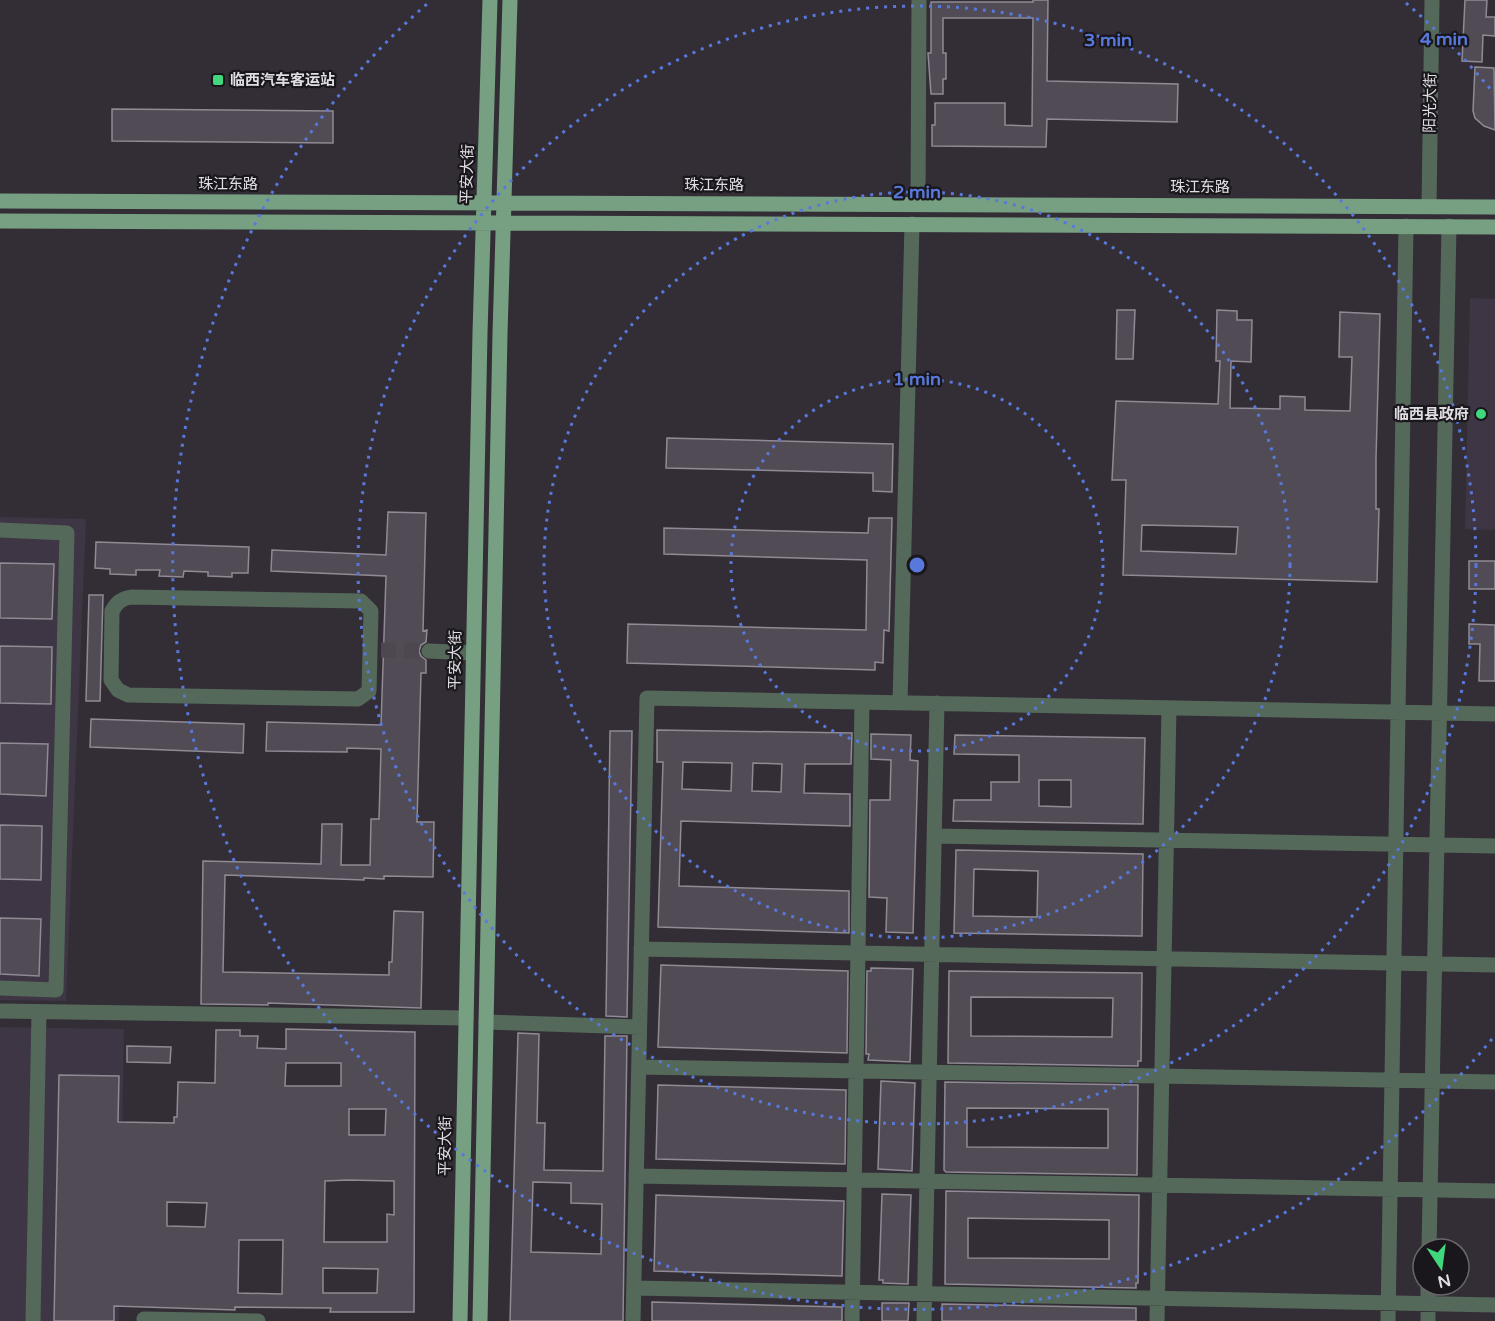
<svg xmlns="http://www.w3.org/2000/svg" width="1495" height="1321" font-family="'Varela Round','Noto Sans SC',sans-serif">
<rect width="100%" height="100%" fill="#332e36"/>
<path fill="#3e3644" d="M1470,298L1495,299V530L1465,529Z
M0,517L86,519L66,1001L0,1000Z
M0,1027L124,1029L119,1321H0Z"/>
<path fill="#504b54" stroke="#8f8a93" stroke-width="1.5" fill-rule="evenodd" d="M1033,0H1048L1047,81L1178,84L1177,122L1047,119L1046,147L932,146V125H935V103H1005V125L1032,126L1033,18H943V53H946V79H943V94H931L928,53H931V2H1033Z
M1465,0H1487L1486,17H1495V36L1483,35L1482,62L1462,61Z
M1475,67L1494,68L1495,130L1484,126L1475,118L1473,111Z
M112,109L333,111V143L112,141Z
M1117,310H1135L1133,359H1116Z
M1217,310L1237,311V320H1252L1251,362L1231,361L1230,408L1280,409V396L1305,397V410L1350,411L1352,357H1339L1340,312L1380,314L1376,458V509H1379L1377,582L1123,575L1126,480H1112L1116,401L1218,404L1220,361H1216ZM1142,525L1238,527L1236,554L1141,551Z
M667,438L893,444L892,492L873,491V473L666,468Z
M388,512L426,513L423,631L427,630L426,642L421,645L419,651L421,656L426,660V673H421L417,822H434L433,877L384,876V879L364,878V880L225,875L223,972L389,975V962H392L394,911L423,912L421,1008L268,1003V1005L201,1004L203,861L321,864L322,824H342L341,865H370L371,819H379L381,749L347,748V752L266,751L267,722L381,725L386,576L271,571L272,550L386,555Z
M869,518H892L889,631L884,630L883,663L875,662V670L627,663L628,624L866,630L867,560L664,554V528L868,533Z
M96,542L249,547L248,573H232V577L208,576V572L184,571L183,577L159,576L160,570H136V575L110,574V569L95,568Z
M1469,561H1495V589H1469Z
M0,563L54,564L52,619L0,618Z
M89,595H103L100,701H86Z
M1469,624L1495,625V681H1479L1480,644H1469Z
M0,646L52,647L51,704L0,703Z
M91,719L244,724L243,753L90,747Z
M657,730L852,733L851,764H805L804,793L850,794V826L681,821L679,886L849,891V933L658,927L663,762H657ZM683,762L732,763L731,791L682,789ZM753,763L782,764L781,792L752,791Z
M610,731H632L627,1017L606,1016Z
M871,734L911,735L910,760L918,761L913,933L886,932L887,898L869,897L870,800H890L891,760L871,759Z
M955,735L1145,738L1143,824L953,821L954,800H991V782H1019V755L954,754ZM1039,780H1071V807L1039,806Z
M0,743L48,744L46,796L0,794Z
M0,825L42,826L41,880L0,879Z
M956,850L1143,854L1142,936L954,933ZM974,869L1038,871L1037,917L973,916Z
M0,918L41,919L39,976L0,974Z
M661,965L848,971L847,1053L658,1047Z
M871,968L913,969L910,1062L868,1060L869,1054H866L867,971H871Z
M949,971L1142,973L1141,1061H1138V1066L948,1063ZM971,997L1113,998L1112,1037L971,1036Z
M286,1029L415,1032L414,1312H330L331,1308L235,1307V1310L114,1306V1321H54L59,1075L119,1076L118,1122L174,1123V1117H177L178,1082L215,1083L216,1030H240V1036H258L257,1048L286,1049ZM286,1063H341V1086H285ZM349,1109H386L385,1135H349ZM348,1180L394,1181V1215L387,1214V1242H324L325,1181ZM167,1202L207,1203L205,1227L167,1226ZM239,1240H283L282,1294L238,1293ZM323,1268L378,1269L377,1293H323Z
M518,1033L539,1034L537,1123H545L544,1170L603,1171L605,1036H627L623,1321H510ZM533,1182L571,1183V1203L602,1204L601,1254L531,1252Z
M127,1046L171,1047L170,1063L127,1062Z
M881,1081L915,1083L912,1171L878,1169Z
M945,1082L1138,1085L1137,1175L946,1172L944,1170ZM967,1108L1108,1109V1148L967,1147Z
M658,1085L846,1090L845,1164L656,1159Z
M946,1191L1139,1195L1138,1283H1136V1288L945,1284ZM968,1218L1109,1220V1259L968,1258Z
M882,1194L911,1195L908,1284L883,1283V1280H879Z
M656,1195L844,1201L842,1276L654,1271Z
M652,1302L842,1307V1321H652Z
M882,1303H909L908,1321H882Z
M942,1304L1136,1308V1321H942Z"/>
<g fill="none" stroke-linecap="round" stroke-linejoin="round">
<path stroke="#4d4850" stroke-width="15" stroke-dasharray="15 8" stroke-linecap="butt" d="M381,650L429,651"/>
<path stroke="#55695a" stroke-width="15" d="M918,204L919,0
M1429,206L1432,0
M0,530L67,533L56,990L0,988
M131,597L361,601L371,611L369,691L358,699L128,695L118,690L111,680L112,611C117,602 121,599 131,597Z
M429,651L473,653
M900,703L912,224
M934,836L1495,846
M641,949L1495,965
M0,1011L466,1018
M486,1022L639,1027
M639,1067L1495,1082
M636,1176L1495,1191
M1429,1249L1449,226
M634,1288L1495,1305
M144,1319L258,1321
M33,1321L39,1012
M633,1321L647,698L1495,714
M852,1321L862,702
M924,1321L937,703
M1157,1321L1169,708
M1388,1321L1406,226
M1428,1321V1285"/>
<path stroke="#77a082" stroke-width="15" d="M0,201L1495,207
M0,221L1495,227
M460,1321L480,333L490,0
M480,1321L500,334L510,0"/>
</g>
<g fill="none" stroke="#5879db" stroke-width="3" stroke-dasharray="3 6">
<circle cx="917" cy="565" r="186"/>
<circle cx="917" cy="565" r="373"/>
<circle cx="917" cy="565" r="559"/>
<path d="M1492 1039A745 745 0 1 1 428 3M1406 3A745 745 0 0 1 1492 91"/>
</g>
<g fill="#41d77c" stroke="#19171b" stroke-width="2">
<rect x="212" y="74" width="12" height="12" rx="3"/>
<circle cx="1481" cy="414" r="6"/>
</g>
<g text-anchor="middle" stroke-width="4.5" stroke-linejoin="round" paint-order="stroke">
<g font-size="15" font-weight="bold" fill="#e1dee3" stroke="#19171b" text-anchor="start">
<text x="230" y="85">临西汽车客运站</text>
<text x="1469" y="419" text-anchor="end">临西县政府</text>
</g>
<g font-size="15" fill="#e1dee3" stroke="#19171b">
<text transform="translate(1430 103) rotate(-89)" y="5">阳光大街</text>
<text transform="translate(467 174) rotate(-88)" y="5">平安大街</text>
<text x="228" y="189">珠江东路</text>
<text x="714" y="190">珠江东路</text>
<text x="1200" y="192">珠江东路</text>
<text transform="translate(455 660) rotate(-89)" y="5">平安大街</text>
<text transform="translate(445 1146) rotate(-89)" y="5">平安大街</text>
</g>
</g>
<circle cx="917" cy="565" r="9" fill="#5879db" stroke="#19171b" stroke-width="3"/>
<g font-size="18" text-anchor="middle" font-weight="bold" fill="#5879db" stroke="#19171b" stroke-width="4.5" stroke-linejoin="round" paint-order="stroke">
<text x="1444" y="45">4 min</text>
<text x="1108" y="46">3 min</text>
<text x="917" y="198">2 min</text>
<text x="917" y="385">1 min</text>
</g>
<g transform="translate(1441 1267) rotate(167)"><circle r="28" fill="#19171b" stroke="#69676b" stroke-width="1.5"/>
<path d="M0-4.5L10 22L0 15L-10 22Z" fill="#41d77c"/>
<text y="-9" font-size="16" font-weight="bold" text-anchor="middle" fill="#e1dee3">N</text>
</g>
</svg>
